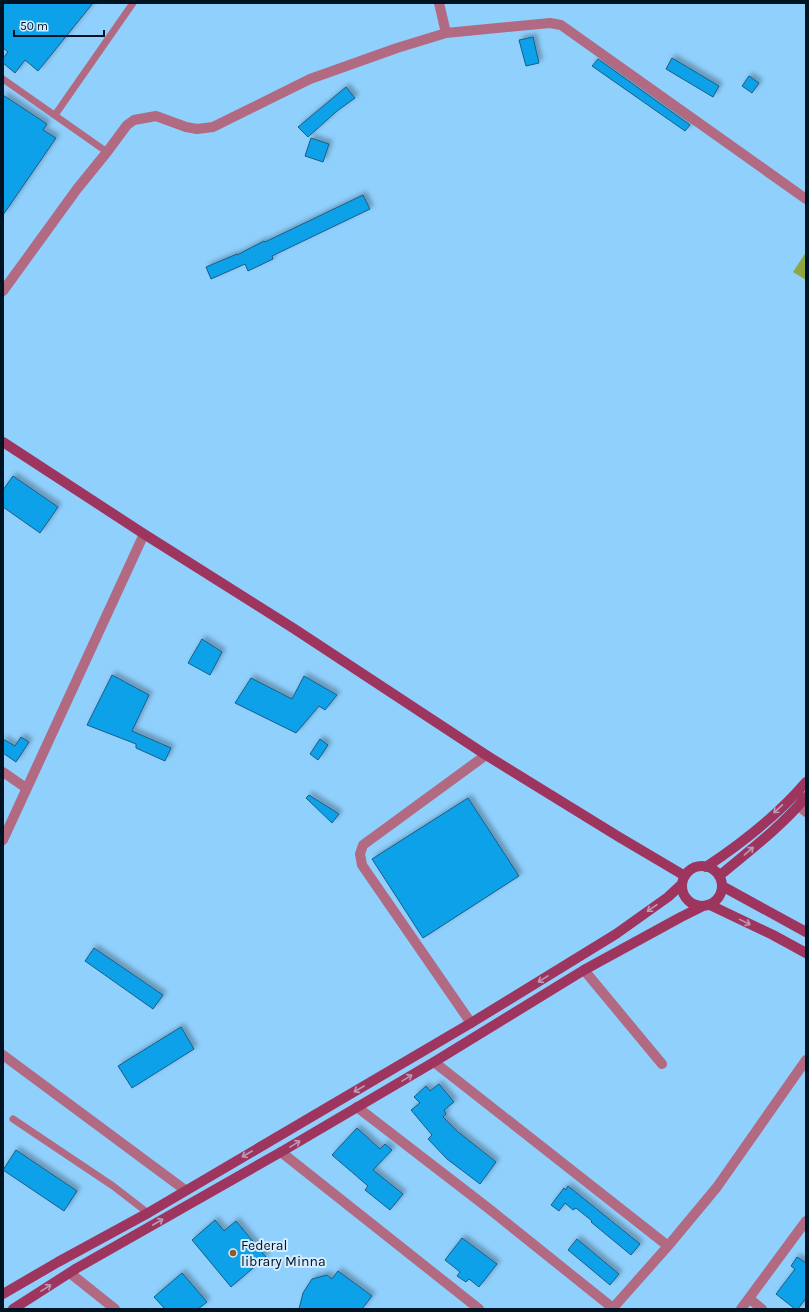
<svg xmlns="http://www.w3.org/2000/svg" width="809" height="1312" font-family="Karla,sans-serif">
<defs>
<filter id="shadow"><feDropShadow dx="3.5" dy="-3.5" stdDeviation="2" flood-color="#0004"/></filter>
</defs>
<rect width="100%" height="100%" fill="#90d0fd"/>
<path fill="#91a63e" d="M806,252V280L793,272Z"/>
<path fill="#0aa1ea" stroke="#1b5d85" filter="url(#shadow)" d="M3,3H93L38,71L25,60L15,73L3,63V58L8,52L3,48Z
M533,37L539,63L526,66L519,40Z
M672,58L719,86L713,97L666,69Z
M598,59L690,125L685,131L592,66Z
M749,76L759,83L752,93L742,86Z
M346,87L355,98L337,111L308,137L298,127Z
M3,95L47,124L43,130L56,138L3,215Z
M311,138L329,144L323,162L305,156Z
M363,195L370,209L272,256L273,259L248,271L245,264L211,279L206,267L237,254V255L264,241L265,242Z
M13,476L58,507L40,533L3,507V490Z
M202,639L222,652L210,675L188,663Z
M112,675L149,695L132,731L171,748L165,761L136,748V744L87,725Z
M304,676L337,695L325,710L319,706L296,733L235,703L251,678L292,699Z
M21,737L29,742L16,762L3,753V739L15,746Z
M320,739L328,745L318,760L310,754Z
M309,795L339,814L332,823L306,798Z
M468,798L519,876L423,938L372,859Z
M94,948L163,995L153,1009L85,961Z
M181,1027L194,1049L132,1088L118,1066Z
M439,1084L454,1102L444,1110L446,1114L443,1117L457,1131L496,1162L480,1184L447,1159L428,1139L432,1135L411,1110L420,1103L414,1097L426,1086L430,1091Z
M357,1128L380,1149L385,1144L392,1150L373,1170L403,1194L390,1210L365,1190L368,1186L332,1155Z
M16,1150L77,1191L64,1211L3,1170Z
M568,1186L640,1244L631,1255L591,1222L592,1221L576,1208L573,1210L565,1203L559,1211L551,1205L564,1188L566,1190Z
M215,1220L224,1231L236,1221L266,1257L231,1287L192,1240Z
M462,1238L497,1264L479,1287L469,1279L466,1282L457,1276L460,1272L445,1260Z
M577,1239L619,1274L610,1285L568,1250Z
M797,1257L806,1263V1298L798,1309H795L776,1294L795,1269L791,1266Z
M338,1271L372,1296L362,1309H299L303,1293L312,1279L327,1275L332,1279Z
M182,1273L207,1302L198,1309H165L154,1297Z"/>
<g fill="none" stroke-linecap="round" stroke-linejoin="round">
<path stroke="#b16a81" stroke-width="7" d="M3,79L107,152
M55,115L133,3
M13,1119L113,1186L148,1213"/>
<path stroke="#b16a81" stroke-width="10" d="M439,3L446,33
M3,291L77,189L107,152L127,125L134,120L156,116L186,127L197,129L213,127L310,79L397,48L446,33L550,23L561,25L806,199
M3,772L26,788
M799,806L806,812
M3,840L144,534
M584,970L662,1064
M471,1023L362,865L360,854L363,845L486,755
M3,1055L185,1190
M434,1062L668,1246
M357,1107L488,1208L614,1309
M281,1152L479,1309
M70,1273L115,1309
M750,1299L762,1309
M613,1308L668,1246L717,1187L806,1060
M741,1309L806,1221"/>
<path stroke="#9e355f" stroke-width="10" d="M3,442L144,534L293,628L486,755L619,837L685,876
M682 886a20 20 0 1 1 40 0a20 20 0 1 1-40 0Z
M706,867C742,843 778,815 806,782
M719,876C749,851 781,827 806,797
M722,886L806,932
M710,905L773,935L806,953
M3,1294L58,1262L148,1213L471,1023L616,934L668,897L682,884
M13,1309L77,1268L281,1152L434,1062L584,970L681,917L703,906"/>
</g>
<defs><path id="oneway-shaft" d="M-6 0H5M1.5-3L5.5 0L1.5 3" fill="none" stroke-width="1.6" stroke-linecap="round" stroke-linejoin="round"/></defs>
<g stroke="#bb9ab7">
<use href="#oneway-shaft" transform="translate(778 809) rotate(137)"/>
<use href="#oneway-shaft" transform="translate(749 851) rotate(-41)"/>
<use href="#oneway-shaft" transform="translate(652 908) rotate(145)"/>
<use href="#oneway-shaft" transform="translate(745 922) rotate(26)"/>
<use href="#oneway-shaft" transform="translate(543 979) rotate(148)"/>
<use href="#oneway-shaft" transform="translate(407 1078) rotate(-31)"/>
<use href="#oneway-shaft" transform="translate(359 1089) rotate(150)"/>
<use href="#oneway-shaft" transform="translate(295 1144) rotate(-31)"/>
<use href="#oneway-shaft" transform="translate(247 1154) rotate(150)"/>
<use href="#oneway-shaft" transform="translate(158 1222) rotate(-30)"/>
<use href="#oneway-shaft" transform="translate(46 1288) rotate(-32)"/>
</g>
<circle fill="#96581e" stroke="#d3ecff" stroke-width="1.5" cx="233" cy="1253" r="4"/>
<g text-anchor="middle" stroke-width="4" stroke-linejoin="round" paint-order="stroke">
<g font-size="14" fill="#001323" stroke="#d3ecff" text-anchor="start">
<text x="241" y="1250">Federal<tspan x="241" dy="16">library Minna</tspan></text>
</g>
</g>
<rect width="809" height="1312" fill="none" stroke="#001323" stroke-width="8"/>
<path d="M14 30v6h90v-6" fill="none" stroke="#001323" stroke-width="2"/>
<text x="20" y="30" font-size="12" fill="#001323" stroke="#d3ecff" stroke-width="3" paint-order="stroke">50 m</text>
</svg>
